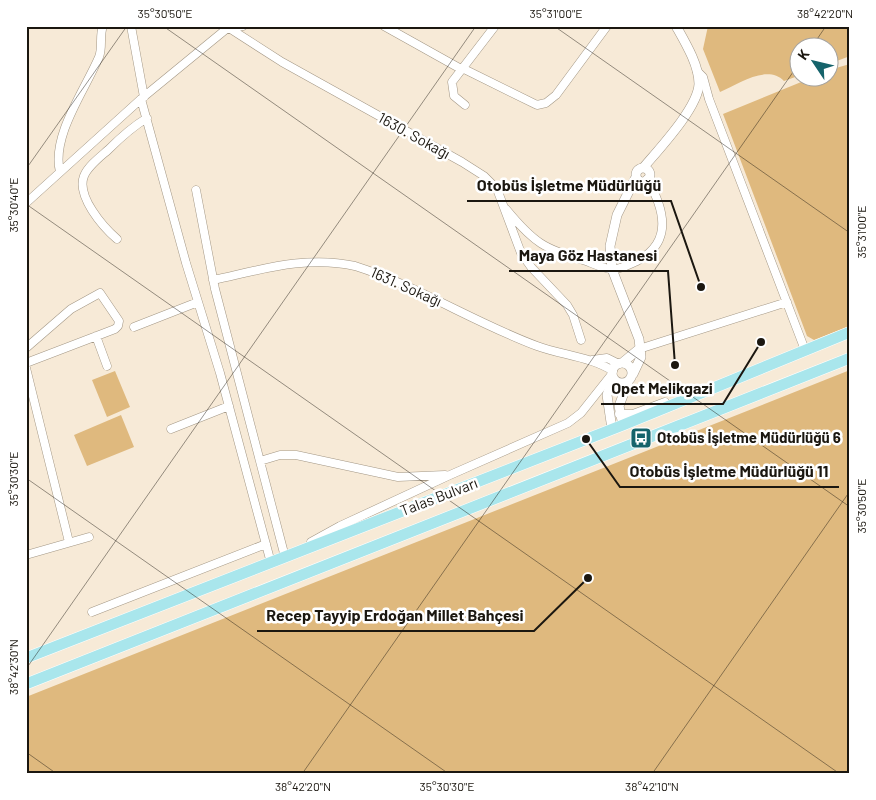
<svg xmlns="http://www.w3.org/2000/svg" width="876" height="800" font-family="Barlow,sans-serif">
<rect width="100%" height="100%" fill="#f7ead7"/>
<path fill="#dfb97e" d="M708,26H850V56L829,64L828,48H798V76L784,81C767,64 739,84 720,92L703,49Z
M850,64V326L814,340L807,336L723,114L811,78H828L829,70Z
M850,370V774H26V697Z
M115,371L130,407L107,417L92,380Z
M121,415L134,447L87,466L74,435Z"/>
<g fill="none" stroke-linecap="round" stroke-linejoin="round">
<g stroke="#a39785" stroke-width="9">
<path id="minor" d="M131,26L144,97
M384,26L461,69
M229,28L282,62L462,162L484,176L497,189L521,253L531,267L567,305L573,315L581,340
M229,28L243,26
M462,68L537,105L546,103L556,95L607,26
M697,71L703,77L709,99L805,350
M141,99L186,263L220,373L271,563
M465,105L454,96L452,82L495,26
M60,172C51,136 85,90 99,57C103,47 99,36 103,26
M196,190L215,289L285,557L288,555
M26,203L141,99L230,26
M506,209C534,243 544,249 586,261C594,264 604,269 612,269C620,270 630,264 637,261C674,242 664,208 647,179
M117,239C103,227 76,196 84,176C88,166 100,157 108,150C120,138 132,127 147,118
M213,280C260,270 306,255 355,266C418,286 475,323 537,346C561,355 592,357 613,371
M134,327L198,302
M96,336L107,366
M26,348L71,309L100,293L119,321L118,326L115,329L26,363
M639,349L787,302
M592,360L607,358L619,364
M26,368L69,542
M619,414H633L665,402
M171,429L229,406
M260,461L280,455H296L398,477L445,475
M311,542L340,526L450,475L568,423L581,413L612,374
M26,555L89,537
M92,612L266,544"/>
</g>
<g stroke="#a39785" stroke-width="10">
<path id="tertiary" d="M643,168C658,150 698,108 699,84C699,65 685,42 676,26
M636 175a7 7 0 1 1 14 0a7 7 0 1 1-14 0Z
M612 373a10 10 0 1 1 20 0a10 10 0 1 1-20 0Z
M622,363L639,349
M633,374L641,357L639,339L612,269L610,246L617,215L636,177
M623,425L619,406L628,382
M612,429L607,395L613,378"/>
</g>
<g stroke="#fff" stroke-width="12">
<path id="primary" d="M26,658L623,425L850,332
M26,684L850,358"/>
</g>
<use href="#minor" stroke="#fff" stroke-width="8"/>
<use href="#tertiary" stroke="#fff" stroke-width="9"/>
<use href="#primary" stroke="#a9e6ec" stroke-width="11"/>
</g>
<path fill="none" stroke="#1b1710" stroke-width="1" stroke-opacity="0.45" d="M163,26L850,507M554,26L850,233M811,48L826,26M26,169L127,26M26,204L840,774M26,478L449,774M26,669L476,26M26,752L57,774M302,774L798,65M652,774L850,491"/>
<defs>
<g id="bus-square" transform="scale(1.125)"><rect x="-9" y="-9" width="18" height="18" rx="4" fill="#15636b" stroke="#fff"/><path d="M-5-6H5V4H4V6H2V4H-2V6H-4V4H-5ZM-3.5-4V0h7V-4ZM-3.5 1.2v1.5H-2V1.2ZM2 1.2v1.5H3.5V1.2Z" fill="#fff"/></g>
</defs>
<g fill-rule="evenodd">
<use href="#bus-square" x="641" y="438"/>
</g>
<g text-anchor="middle" stroke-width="5" stroke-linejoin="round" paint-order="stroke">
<g font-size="15" fill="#1b1710" stroke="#fff">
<text transform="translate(414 136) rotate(29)" y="5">1630. Sokağı</text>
<text transform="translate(406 287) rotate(24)" y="5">1631. Sokağı</text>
<text transform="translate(439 497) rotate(-21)" y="5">Talas Bulvarı</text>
</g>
<g font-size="15" font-weight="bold" fill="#1b1710" stroke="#fff" text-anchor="start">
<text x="657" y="443">Otobüs İşletme Müdürlüğü 6</text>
</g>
</g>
<path fill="none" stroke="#1b1710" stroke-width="2" d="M701 287L671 201H467M675 365L668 271H509M761 342L723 404H601M586 439L620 487H839M588 578L534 631H257"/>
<g fill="#1b1710" stroke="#fff" stroke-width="2">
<circle cx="701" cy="287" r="5"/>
<circle cx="675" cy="365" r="5"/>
<circle cx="761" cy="342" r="5"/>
<circle cx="586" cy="439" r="5"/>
<circle cx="588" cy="578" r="5"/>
</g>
<g font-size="16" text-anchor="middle" font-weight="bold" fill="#1b1710" stroke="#fff" stroke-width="5" stroke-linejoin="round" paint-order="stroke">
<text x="569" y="191">Otobüs İşletme Müdürlüğü</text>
<text x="588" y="261">Maya Göz Hastanesi</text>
<text x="662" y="394">Opet Melikgazi</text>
<text x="729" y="477">Otobüs İşletme Müdürlüğü 11</text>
<text x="395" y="621">Recep Tayyip Erdoğan Millet Bahçesi</text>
</g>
<rect width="876" height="800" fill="none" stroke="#ffffff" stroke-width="55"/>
<g transform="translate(814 62) rotate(305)"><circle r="24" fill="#ffffff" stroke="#a4a29f"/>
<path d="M0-4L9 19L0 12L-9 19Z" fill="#15636b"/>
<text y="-8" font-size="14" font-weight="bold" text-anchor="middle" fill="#1b1710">K</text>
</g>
<rect x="28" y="28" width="820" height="744" fill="none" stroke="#1b1710" stroke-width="2"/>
<g font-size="12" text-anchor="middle" fill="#1b1710">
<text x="165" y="18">35°30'50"E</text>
<text x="556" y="18">35°31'00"E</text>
<text x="825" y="18">38°42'20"N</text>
<text transform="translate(14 205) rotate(-90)" y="4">35°30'40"E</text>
<text transform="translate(862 232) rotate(-90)" y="4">35°31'00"E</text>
<text transform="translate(14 479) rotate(-90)" y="4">35°30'30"E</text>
<text transform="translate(862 506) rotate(-90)" y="4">35°30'50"E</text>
<text transform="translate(14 667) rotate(-90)" y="4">38°42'30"N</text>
<text x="303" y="791">38°42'20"N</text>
<text x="447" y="791">35°30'30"E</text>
<text x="652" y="791">38°42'10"N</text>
</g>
</svg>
